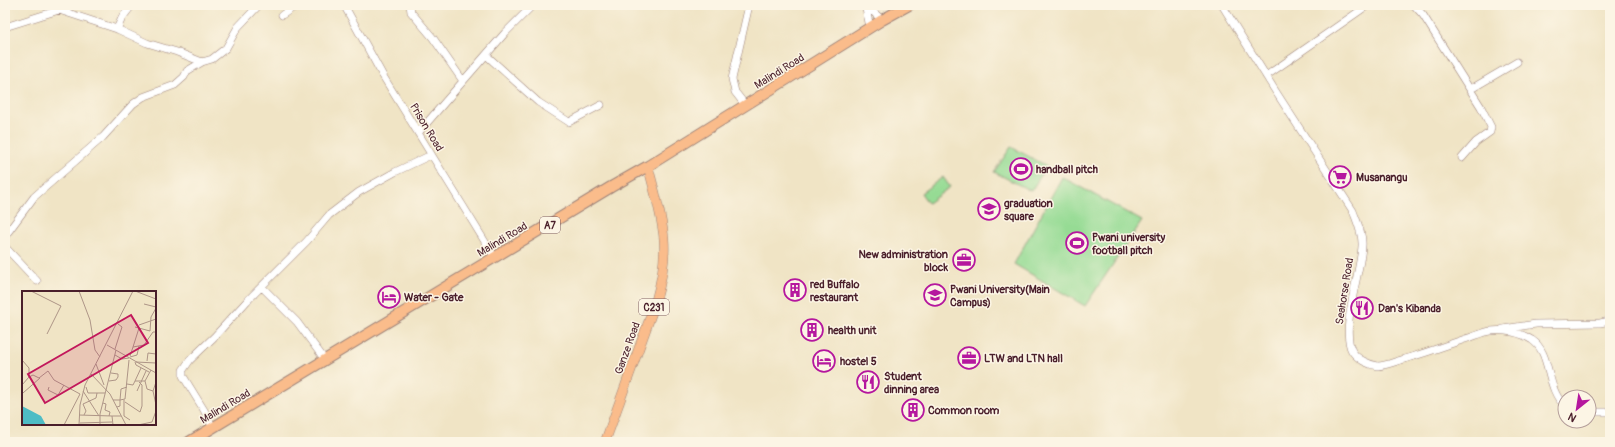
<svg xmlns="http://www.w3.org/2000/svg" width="1615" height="447" font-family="Pangolin,sans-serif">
<rect width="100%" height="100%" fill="#fcf5e5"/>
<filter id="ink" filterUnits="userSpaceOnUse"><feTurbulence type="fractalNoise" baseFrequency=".025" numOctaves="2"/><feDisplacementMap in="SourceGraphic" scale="8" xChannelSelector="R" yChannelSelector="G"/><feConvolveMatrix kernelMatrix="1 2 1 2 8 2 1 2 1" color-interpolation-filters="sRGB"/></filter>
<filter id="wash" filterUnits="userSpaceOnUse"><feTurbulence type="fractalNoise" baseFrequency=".012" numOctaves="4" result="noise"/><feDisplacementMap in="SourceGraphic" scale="16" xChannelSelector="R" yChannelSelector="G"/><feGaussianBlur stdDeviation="0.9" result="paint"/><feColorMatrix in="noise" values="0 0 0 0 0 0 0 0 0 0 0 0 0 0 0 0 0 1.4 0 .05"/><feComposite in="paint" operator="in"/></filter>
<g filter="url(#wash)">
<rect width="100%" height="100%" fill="#f0e4c5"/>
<path fill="#96db94" stroke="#707d60" d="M1011,147L1047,166L1031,191L994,172Z
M943,177L950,187L928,203L921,193Z
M1062,177L1142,221L1085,306L1014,264Z"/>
</g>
<g filter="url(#ink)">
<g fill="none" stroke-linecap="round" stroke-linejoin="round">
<g stroke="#9d8278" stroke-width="8">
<path id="minor" d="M344,5L383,76L495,258
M410,5L411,12L433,38L463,81
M865,5L870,27
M866,5L882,20
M1222,5L1276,92L1353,211C1357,222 1363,234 1362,246C1361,271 1340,329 1352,351C1357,359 1369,365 1378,366C1385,366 1394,362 1401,360C1423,354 1444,346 1465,339C1473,337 1483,332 1491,331C1504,329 1522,333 1532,340C1552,353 1545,388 1565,406
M1414,5L1423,15L1481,107L1491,127L1490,132L1476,142L1462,158
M282,15L297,5
M5,27L59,10L117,29L147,43L177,52L202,62L212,59L226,48L238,27L259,5
M117,29L122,18L132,5
M486,55L538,102L569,122L601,105
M1266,76L1368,5
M1471,89L1517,62
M746,106L735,92L732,79L749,5
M418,133L505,33L533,5
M5,236L34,197L103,137L133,104L143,97L175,85L184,77L187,71L202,62
M5,247L37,281
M262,287L297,322L325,360
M1503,329L1536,324L1600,323L1610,321
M1589,412H1610
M213,428L204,410L183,376V370L190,360L214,337L247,301L307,241L329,215L359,192L395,172L431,155"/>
</g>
<g stroke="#9d8278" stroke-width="10">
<path id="major" d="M605,442L655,304C661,283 666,261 664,239C662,215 654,190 648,166"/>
</g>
<g stroke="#9d8278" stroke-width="12">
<path id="highway" d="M189,442L611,187L648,166L882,20L909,5"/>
</g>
<use href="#minor" stroke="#fff" stroke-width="7"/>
<use href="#major" stroke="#fabc8b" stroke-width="9"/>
<use href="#highway" stroke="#fabc8b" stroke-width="10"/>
</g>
</g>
<defs>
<g id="stadium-ring" transform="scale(1.15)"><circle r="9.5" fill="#fcf5e5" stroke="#b5179e" stroke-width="1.5"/><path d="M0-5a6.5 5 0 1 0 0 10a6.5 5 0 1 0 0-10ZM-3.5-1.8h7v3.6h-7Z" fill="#b5179e"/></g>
<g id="supermarket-ring" transform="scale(1.15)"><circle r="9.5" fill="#fcf5e5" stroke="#b5179e" stroke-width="1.5"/><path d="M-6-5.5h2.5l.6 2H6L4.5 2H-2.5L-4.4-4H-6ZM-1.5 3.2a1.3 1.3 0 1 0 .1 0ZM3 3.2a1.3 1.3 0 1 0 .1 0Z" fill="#b5179e"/></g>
<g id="school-ring" transform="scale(1.15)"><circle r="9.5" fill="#fcf5e5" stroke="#b5179e" stroke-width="1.5"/><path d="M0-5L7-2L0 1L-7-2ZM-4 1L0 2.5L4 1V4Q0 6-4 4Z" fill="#b5179e"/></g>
<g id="office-ring" transform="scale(1.15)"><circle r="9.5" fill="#fcf5e5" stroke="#b5179e" stroke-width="1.5"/><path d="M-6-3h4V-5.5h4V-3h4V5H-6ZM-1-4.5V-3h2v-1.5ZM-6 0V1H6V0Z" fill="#b5179e"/></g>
<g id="building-ring" transform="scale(1.15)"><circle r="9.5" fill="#fcf5e5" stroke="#b5179e" stroke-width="1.5"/><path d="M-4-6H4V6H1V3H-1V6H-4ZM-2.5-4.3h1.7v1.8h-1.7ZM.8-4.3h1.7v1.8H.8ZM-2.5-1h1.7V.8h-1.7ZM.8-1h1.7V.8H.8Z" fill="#b5179e"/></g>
<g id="university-ring" transform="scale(1.15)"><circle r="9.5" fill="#fcf5e5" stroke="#b5179e" stroke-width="1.5"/><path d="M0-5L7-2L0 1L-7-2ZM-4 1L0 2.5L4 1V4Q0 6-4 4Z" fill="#b5179e"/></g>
<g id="hotel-ring" transform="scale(1.15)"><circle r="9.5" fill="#fcf5e5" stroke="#b5179e" stroke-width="1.5"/><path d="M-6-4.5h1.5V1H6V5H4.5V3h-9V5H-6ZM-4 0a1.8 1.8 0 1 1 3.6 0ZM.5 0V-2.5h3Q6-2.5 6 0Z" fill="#b5179e"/></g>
<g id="restaurant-ring" transform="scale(1.15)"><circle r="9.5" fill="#fcf5e5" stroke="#b5179e" stroke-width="1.5"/><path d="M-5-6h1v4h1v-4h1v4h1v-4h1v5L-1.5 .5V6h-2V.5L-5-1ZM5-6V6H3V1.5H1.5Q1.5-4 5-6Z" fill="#b5179e"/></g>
</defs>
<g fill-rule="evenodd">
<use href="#stadium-ring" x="1021" y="169"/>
<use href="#supermarket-ring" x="1340" y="177"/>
<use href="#school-ring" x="989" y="209"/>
<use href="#stadium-ring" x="1077" y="243"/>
<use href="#office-ring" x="964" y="260"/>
<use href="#building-ring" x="795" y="290"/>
<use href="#university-ring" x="935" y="295"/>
<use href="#hotel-ring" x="389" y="297"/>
<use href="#restaurant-ring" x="1362" y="308"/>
<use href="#building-ring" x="812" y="330"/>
<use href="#office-ring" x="969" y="358"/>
<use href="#hotel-ring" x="824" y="361"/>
<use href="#restaurant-ring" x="868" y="382"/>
<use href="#building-ring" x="913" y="410"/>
</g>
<g text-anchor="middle" stroke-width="3" stroke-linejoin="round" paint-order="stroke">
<g fill="#fcf5e5" stroke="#7f5f63" stroke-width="1">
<rect x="540" y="217" width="20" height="16" rx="3"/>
<rect x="639" y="299" width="30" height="16" rx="3"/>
</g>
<g font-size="10" font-weight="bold" fill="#4a1f2b">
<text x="550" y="229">A7</text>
<text x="654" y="311">C231</text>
</g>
<g font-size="11" fill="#4a1f2b" stroke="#fcf5e5">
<text transform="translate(779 71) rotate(-32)" y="4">Malindi Road</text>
<text transform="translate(427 127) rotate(59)" y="4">Prison Road</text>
<text transform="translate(502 239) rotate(-31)" y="4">Malindi Road</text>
<text transform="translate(1344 291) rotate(-81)" y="4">Seahorse Road</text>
<text transform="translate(627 348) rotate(-70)" y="4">Ganze Road</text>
<text transform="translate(225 406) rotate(-31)" y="4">Malindi Road</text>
</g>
<g font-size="11" font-weight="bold" fill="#4a1f2b" stroke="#fcf5e5" text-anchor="start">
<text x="1036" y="173">handball pitch</text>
<text x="1356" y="181">Musanangu</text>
<text x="1004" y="207">graduation<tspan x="1004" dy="13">square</tspan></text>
<text x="1092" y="241">Pwani university<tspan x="1092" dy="13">football pitch</tspan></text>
<text x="948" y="258" text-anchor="end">New administration<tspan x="948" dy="13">block</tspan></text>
<text x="810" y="288">red Buffalo<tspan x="810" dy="13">restaurant</tspan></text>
<text x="950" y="293">Pwani University(Main<tspan x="950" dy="13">Campus)</tspan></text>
<text x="404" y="301">Water - Gate</text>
<text x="1378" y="312">Dan's Kibanda</text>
<text x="828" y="334">health unit</text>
<text x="984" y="362">LTW and LTN hall</text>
<text x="840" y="365">hostel 5</text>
<text x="884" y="380">Student<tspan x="884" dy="13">dinning area</tspan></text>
<text x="928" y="414">Common room</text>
</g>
</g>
<g transform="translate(22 291)">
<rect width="134" height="134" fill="#f0e4c5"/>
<path d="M0,115L19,125L24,134H0Z" fill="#4ebcc5"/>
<path fill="none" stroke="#ae9587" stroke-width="1" d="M9,0L39,15L25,43M57,0L68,29L73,59L78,66M113,0L134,8M122,13L134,16M117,34L134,28M113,36L128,40L129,26L134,17M85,54L134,82M111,56L117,37M93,58L100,36L96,33M93,64L100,68L107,67M108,65L111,56L122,54L131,41H134M108,66L115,64L117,55M0,69L7,77V86M125,70L126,62L134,63M113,71L114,74L127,81M114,71L134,72M74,73L82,94M69,83L88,103L104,134M87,90L94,89L96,86V83L89,82M113,90L119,77M123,90L125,98L131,100M117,91L120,94V115L118,121M134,91L131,100L134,114M105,93L111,94L113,90H123L129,79M0,94L7,86L11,84L17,87L26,80L32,89L58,103L42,134M27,96L26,99L36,104L42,94M64,96L66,102H83M61,100L77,125M115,100L124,80M1,102L18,87M91,109H98L99,98L105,96M102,109V125L108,129M103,111L118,121M81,112L84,113L83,119L88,121L87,125M95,116L98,115V109L103,108L107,69M57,124L90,125M62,124L64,120L61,113L74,107L75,102M58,132L90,131M57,134L58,114L63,94L111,0M78,134V123L94,59M91,134L90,125H99M116,134L130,131L134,120"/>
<path fill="#c2185b" fill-opacity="0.15" stroke="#c2185b" stroke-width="2" d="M109,24L126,52L23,112L6,83Z"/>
<rect width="134" height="134" fill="none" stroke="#4a1f2b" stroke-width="2"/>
</g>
<rect width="1615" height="447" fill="none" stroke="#fcf5e5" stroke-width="20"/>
<g transform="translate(1577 409) rotate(210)"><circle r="19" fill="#fcf5e5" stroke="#b59f9b"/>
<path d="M0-3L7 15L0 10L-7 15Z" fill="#b5179e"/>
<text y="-6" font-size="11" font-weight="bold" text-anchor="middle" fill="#4a1f2b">N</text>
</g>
</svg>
